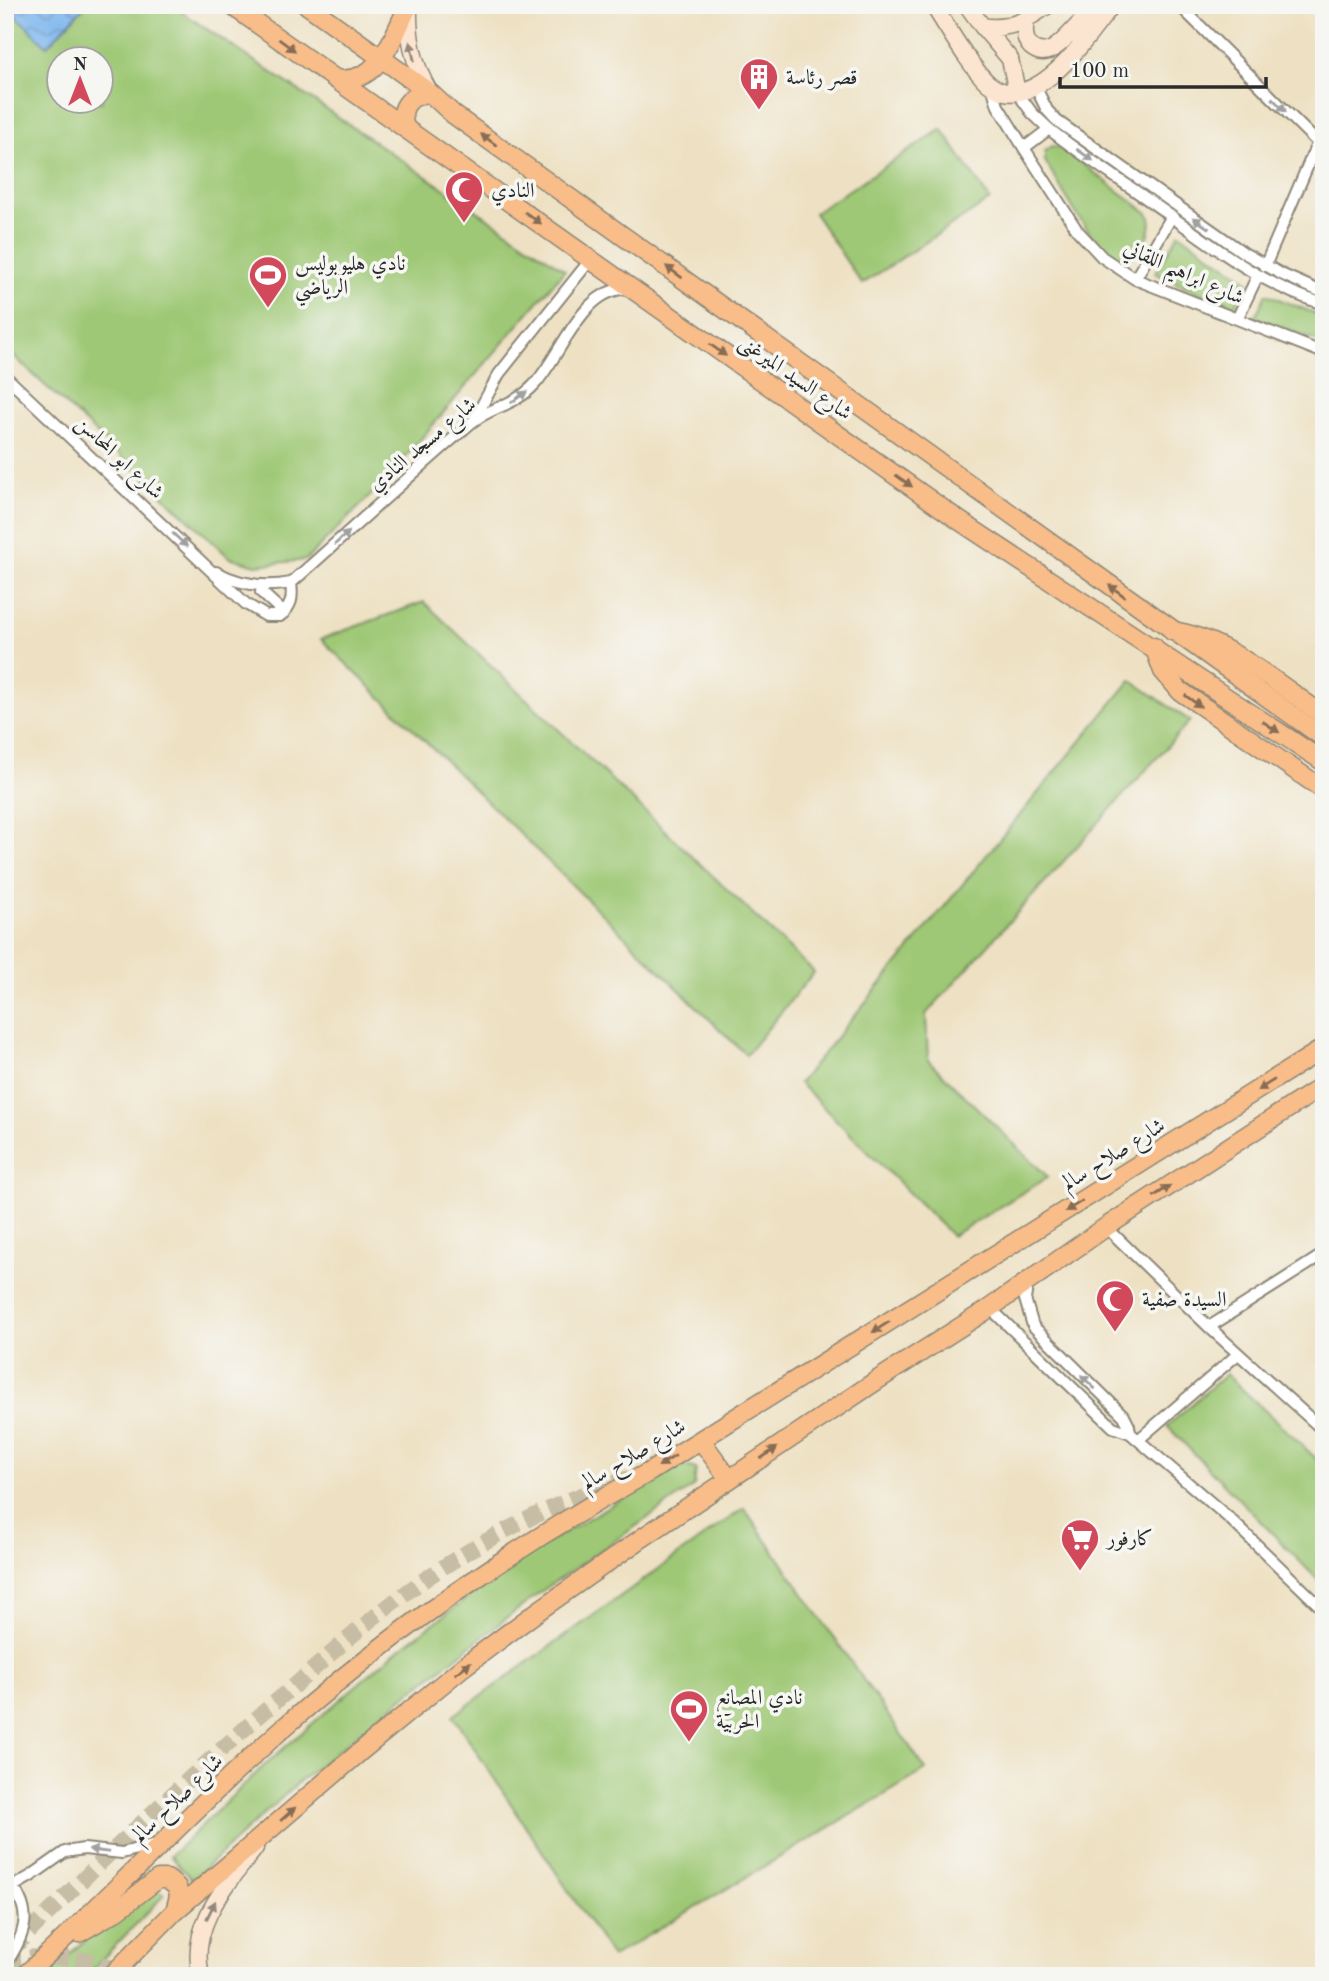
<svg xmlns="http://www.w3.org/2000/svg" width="1329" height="1981" font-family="'Old Standard TT',Amiri,serif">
<defs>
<pattern id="water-waves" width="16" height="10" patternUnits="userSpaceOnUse" patternTransform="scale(1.75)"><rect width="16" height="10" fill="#7db6ee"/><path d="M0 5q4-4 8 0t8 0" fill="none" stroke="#6794c1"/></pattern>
</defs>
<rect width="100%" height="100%" fill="#f6f6f2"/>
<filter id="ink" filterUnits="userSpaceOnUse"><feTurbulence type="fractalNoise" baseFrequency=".0143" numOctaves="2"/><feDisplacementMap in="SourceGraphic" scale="14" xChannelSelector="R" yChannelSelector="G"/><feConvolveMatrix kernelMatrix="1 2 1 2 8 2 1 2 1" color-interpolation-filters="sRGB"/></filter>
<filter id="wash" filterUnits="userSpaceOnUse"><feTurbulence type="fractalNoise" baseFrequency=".00686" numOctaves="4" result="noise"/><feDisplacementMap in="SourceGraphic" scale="28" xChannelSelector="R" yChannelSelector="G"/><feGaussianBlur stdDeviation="1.57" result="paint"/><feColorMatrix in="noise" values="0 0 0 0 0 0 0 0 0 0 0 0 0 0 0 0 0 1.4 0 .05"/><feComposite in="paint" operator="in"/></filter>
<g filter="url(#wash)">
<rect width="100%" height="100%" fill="#eee1c3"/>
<path fill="#9ec874" stroke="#647a50" stroke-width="2" fill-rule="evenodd" d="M5,5H171L565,270L385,481L306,560L256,565L229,557L5,348ZM60,60H102V102H60Z
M942,129L990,200L862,284L814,213Z
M1052,146L1061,148L1148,213C1159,230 1134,270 1114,258C1089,242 1061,187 1045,161V151Z
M1179,233L1249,282L1233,309L1155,273Z
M1266,294L1324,317V344L1255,317Z
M424,602L814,972L746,1055L321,639Z
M1131,680L1190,721L926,1014L928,1060L1048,1177L952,1236L799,1083Z
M1226,1374L1324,1466V1586L1167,1426Z
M680,1464L696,1469L694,1486L542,1591L404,1697L300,1781L192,1880L170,1856L268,1762L394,1653L518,1560Z
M744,1508L926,1770L612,1957L453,1716Z
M151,1885L164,1895L86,1976H43Z"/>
<path fill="url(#water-waves)" stroke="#54708c" stroke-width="2" d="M15,5H86L47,46L10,10Z"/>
</g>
<g filter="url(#ink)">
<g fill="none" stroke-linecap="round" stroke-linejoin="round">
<path stroke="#c7bda5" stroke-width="16" stroke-dasharray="16 8" stroke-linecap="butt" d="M12,1949C104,1858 196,1769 294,1686C326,1658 358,1629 391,1604C463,1549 543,1506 629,1478
M5,1960C49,1954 91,1956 131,1976"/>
<g stroke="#8c8677" stroke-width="14">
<path id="minor" d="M1179,5L1324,149
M992,86L998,106L1024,148L1077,230L1102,257L1135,279L1324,353
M1035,86L1047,110L1057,121L1244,253L1283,275L1324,293
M1017,92L1032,113L1049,129C1083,156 1119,179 1154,204C1207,241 1261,286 1324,304
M1024,148L1049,129
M1265,266L1317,144
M1135,279L1172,216
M1237,319L1258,275
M5,376L246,604L266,616H280C292,606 293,598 291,583
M474,420L499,374L591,259
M216,572C240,585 265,588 291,583
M291,583C351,530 410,475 471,423C490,407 516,405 534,385C562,355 583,284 631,289
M261,592L284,613
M1106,1227L1209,1327L1324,1431
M1028,1282L1025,1299L1033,1326L1124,1416L1129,1426L1130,1433
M990,1308L1113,1427L1130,1433L1230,1519L1324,1610
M1209,1327L1324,1254
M1138,1440L1238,1354
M5,1877C34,1909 28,1931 5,1965
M5,1891L31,1876L65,1852L84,1849L122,1853L156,1844"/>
</g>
<g stroke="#8c8677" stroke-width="19">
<path id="secondary" d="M409,5C408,38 413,64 430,93
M933,5C946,25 972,70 989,84C1034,120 1089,34 1112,5
M967,5L982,26L1010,59L1017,92
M1026,21C1024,30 1024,40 1031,47C1053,66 1074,23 1090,15C1095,12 1100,12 1106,12
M982,26C1009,31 1027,20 1048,5
M201,1976C188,1925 227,1885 255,1848"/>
</g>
<g stroke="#8c8677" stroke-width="21">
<path id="primary" d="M231,5L960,521L1324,762
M307,5L430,93L454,115L1324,738
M335,79C380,86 392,37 409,5
M406,129C397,109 409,94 430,93"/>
</g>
<g stroke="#8c8677" stroke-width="21">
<path id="trunk" d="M1172,631C1227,639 1279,685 1324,716
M1154,647L1163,671L1180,691L1324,790
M701,1440L729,1479
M79,1933L115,1912L158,1879H167L177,1887L179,1896L175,1911
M24,1976C112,1896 193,1809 281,1730C394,1630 519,1544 651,1471L1324,1048
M111,1976L175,1911L361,1751L463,1667L534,1614L642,1538L879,1379L990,1308L1106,1227L1324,1085"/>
</g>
<use href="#minor" stroke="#fff" stroke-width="10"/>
<use href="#secondary" stroke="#fce5d0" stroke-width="16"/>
<use href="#primary" stroke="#f8bd89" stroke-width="18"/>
<use href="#trunk" stroke="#f8bd89" stroke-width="18"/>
</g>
<defs><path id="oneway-solid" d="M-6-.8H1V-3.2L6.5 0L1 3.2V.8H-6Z" transform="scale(1.75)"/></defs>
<g fill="#876d55">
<use href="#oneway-solid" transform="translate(287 45) rotate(36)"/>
<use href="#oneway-solid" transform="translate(489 140) rotate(-144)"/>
<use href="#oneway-solid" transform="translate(533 218) rotate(35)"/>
<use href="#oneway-solid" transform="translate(674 272) rotate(-144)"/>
<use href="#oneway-solid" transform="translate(718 350) rotate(36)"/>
<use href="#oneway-solid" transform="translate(904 481) rotate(35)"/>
<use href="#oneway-solid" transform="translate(1117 591) rotate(-144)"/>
<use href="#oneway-solid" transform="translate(1193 701) rotate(36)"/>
<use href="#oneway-solid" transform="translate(1271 727) rotate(34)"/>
<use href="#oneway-solid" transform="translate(1266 1085) rotate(148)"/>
<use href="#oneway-solid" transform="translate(1162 1191) rotate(-33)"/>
<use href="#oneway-solid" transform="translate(1074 1206) rotate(148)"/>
<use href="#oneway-solid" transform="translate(881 1327) rotate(148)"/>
<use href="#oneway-solid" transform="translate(769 1453) rotate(-34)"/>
<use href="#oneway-solid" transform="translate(667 1461) rotate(148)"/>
<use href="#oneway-solid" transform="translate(463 1668) rotate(-38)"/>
<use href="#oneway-solid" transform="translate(288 1814) rotate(-42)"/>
</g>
<g fill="#94887e">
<use href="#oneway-solid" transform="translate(412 51) rotate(-103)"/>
<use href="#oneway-solid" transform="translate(211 1910) rotate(-64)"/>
</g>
<g fill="#a0a0a0">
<use href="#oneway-solid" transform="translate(1279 105) rotate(45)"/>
<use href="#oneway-solid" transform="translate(1085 155) rotate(35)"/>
<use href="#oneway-solid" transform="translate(1201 223) rotate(-145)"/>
<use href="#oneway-solid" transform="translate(519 397) rotate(-35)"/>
<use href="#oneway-solid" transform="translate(342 538) rotate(-42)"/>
<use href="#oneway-solid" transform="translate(180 540) rotate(43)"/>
<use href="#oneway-solid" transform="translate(1088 1382) rotate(-136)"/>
<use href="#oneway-solid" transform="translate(99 1851) rotate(-172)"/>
</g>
</g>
<defs>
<g id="building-pin" transform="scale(2.0125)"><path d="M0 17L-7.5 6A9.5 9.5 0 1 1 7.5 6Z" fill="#d1495b" stroke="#f6f6f2"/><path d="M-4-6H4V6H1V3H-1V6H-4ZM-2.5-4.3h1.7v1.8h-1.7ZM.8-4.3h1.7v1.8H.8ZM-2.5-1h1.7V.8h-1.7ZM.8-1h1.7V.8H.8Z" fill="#fff"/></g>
<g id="mosque-pin" transform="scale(2.0125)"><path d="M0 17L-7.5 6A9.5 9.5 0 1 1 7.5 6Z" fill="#d1495b" stroke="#f6f6f2"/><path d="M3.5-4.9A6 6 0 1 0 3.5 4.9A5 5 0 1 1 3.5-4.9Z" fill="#fff"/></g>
<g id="stadium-pin" transform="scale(2.0125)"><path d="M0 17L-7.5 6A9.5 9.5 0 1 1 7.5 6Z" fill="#d1495b" stroke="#f6f6f2"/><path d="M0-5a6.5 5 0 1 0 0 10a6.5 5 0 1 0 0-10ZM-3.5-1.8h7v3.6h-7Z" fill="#fff"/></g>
<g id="supermarket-pin" transform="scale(2.0125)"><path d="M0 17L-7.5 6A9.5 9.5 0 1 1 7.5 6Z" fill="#d1495b" stroke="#f6f6f2"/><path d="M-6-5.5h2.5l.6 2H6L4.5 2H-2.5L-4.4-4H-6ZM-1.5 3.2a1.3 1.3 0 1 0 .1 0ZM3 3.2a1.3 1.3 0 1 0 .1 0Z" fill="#fff"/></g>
</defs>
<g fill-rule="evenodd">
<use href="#building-pin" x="759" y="77"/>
<use href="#mosque-pin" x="464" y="190"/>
<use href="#stadium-pin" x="268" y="275"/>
<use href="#mosque-pin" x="1115" y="1299"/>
<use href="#supermarket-pin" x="1080" y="1538"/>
<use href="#stadium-pin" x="689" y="1709"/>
</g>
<g text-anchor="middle" stroke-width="7" stroke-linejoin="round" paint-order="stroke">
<g font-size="21" fill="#2b2b2b" stroke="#f6f6f2" text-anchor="start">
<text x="786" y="84">قصر رئاسة</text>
<text x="491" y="197">النادي</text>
<text x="295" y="270">نادي هليوبوليس<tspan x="295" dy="24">الرياضي</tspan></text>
<text x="1142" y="1306">السيدة صفية</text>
<text x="1107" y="1545">كارفور</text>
<text x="716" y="1704">نادي المصانع<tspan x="716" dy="24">الحربية</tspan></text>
</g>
<g font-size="21" fill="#2b2b2b" stroke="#f6f6f2">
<text transform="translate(1184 272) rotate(24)" y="7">شارع ابراهيم اللقاني</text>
<text transform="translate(796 377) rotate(35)" y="7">شارع السيد الميرغنى</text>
<text transform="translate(422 444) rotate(-40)" y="7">شارع مسجد النادي</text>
<text transform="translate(120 457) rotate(43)" y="7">شارع ابو المحاسن</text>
<text transform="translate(1113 1154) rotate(-32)" y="7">شارع صلاح سالم</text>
<text transform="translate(633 1454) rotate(-31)" y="7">شارع صلاح سالم</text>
<text transform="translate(177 1798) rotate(-44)" y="7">شارع صلاح سالم</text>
</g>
</g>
<rect width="1329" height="1981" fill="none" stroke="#f6f6f2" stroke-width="28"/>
<g transform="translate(80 80)"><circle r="33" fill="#f6f6f2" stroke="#a5a5a2" stroke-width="2"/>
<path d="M0-5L12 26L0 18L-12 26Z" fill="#d1495b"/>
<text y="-10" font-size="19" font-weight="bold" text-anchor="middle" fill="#2b2b2b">N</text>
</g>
<path d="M1060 77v10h206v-10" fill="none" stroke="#2b2b2b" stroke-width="3.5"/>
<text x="1070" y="77" font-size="21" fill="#2b2b2b" stroke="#f6f6f2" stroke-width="5" paint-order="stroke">100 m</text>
</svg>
